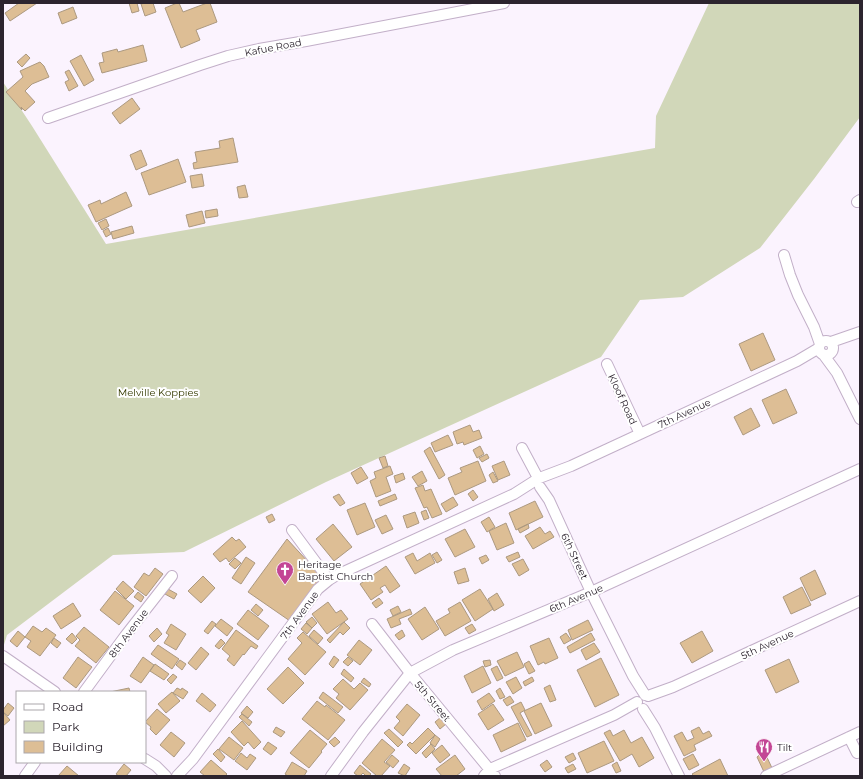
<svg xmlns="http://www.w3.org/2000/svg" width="863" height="779" font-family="Montserrat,sans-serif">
<rect width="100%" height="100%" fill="#fbf3fe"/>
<path fill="#d1d7b9" d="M709,3H860V117L814,179L760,248L683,297L640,300L601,357L326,482L184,552L113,555L7,635L3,648V82L32,126L106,244L655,148L656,116Z"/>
<path fill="#ddbe95" stroke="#ac9980" d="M19,3H37L10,21L5,13Z
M129,3H137L139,11L132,13Z
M145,3H153L156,12L145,16L141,4Z
M177,3H179L183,12L207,3H210L217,22L196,30L200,40L181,48L165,8Z
M73,7L77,18L62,24L58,13Z
M143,45L147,61L102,73L99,63L104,62L102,53L117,49L118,52Z
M26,54L30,58L22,67L17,62Z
M81,55L94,80L84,86L70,61Z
M40,62L44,66L49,77L32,84L25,91L35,102L25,111L21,107L22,110L6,92L23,77L20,71Z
M69,70L78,86L69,91L65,82L69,80L65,72Z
M132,98L140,109L120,124L112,113Z
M233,138L238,162L194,169L193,163L197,162L195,152L220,148L219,141Z
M141,150L147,165L136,170L130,155Z
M178,159L186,182L149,195L141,173Z
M202,174L204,186L192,188L190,176Z
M245,185L248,197L239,198L237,187Z
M126,192L132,206L96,222L88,205L100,200L101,204Z
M217,209L218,216L206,218L205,211Z
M202,211L205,223L189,227L186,215Z
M106,219L109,226L102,230L98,223Z
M132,226L134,233L113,239L111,232Z
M108,228L111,234L106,237L103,231Z
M763,333L775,360L751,371L739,344Z
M786,389L797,413L773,424L762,400Z
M751,408L760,426L743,435L734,417Z
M470,425L473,432L479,430L482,438L464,445L463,442L457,444L453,432Z
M448,435L453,445L435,452L431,443Z
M480,446L484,454L477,458L473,450Z
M430,447L445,475L439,479L424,451Z
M487,454L489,458L482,462L479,458Z
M385,456L388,466L383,468L379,458Z
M478,461L486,481L455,495L448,478L462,472L460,468Z
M504,461L510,475L498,480L492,466Z
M390,466L393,474L386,477L391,491L376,497L370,481L376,478L374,472Z
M361,467L368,478L357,484L351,473Z
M422,471L427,481L418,486L412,477Z
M493,472L498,481L493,483L489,475Z
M403,473L405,479L396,483L394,476Z
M423,485L425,491L431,489L442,514L432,518L427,507L424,508L415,488Z
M473,490L478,497L473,501L468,494Z
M339,494L345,503L340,506L333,497Z
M395,494L397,499L380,506L378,501Z
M453,497L458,505L446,512L441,504Z
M535,501L543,517L516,530L509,513Z
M365,503L375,527L357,535L347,510Z
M426,510L429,518L424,520L421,512Z
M415,512L419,523L407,528L403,516Z
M272,514L275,520L269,523L266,517Z
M386,515L393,529L382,534L375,520Z
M489,517L495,527L487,532L481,522Z
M506,523L514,543L497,550L489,531Z
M333,524L352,547L334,561L316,539Z
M528,524L529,528L520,533L518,529Z
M540,527L545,534L550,531L554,537L533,549L525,536Z
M465,529L475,547L455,557L445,539Z
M232,537L236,541L239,539L246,547L229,562L226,558L220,562L213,554Z
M287,539L323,578L290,621L248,592Z
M437,552L442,560L437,563L432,555Z
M518,552L520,557L509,562L506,557Z
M413,553L417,561L430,553L435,563L415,574L405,557Z
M486,555L489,560L482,564L479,558Z
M246,557L255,563L241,584L232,578Z
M235,558L241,563L235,569L229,564Z
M523,559L529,570L519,576L512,564Z
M386,566L400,586L390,593L385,585L380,588L383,592L371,600L360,584Z
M155,568L163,574L146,596L134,587L144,573L149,576Z
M465,568L469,581L458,584L454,572Z
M815,570L826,594L811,601L800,578Z
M203,576L215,588L201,603L188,591Z
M123,581L134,591L126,599L116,589Z
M802,587L811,605L791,614L783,597Z
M168,589L177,594L174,599L165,594Z
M480,589L493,609L475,621L462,600Z
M115,591L134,606L119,625L100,610Z
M138,592L144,597L141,602L134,597Z
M497,593L504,605L494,611L488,599Z
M379,598L383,603L376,608L372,603Z
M328,602L336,613L341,610L348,619L327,634L312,614Z
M460,602L471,621L445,636L436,621L450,613L448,609Z
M73,603L81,616L61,629L53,616Z
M256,604L263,610L258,616L251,610Z
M398,606L401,612L393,616L390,610Z
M425,607L439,629L422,640L408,619Z
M410,609L412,614L399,619L401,624L391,628L387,619Z
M248,610L269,626L258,640L237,624Z
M312,617L317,623L312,628L306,622Z
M221,619L233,628L227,636L215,626Z
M588,620L593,630L572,640L568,630Z
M212,621L216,624L208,634L204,631Z
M344,622L350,628L343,635L340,632L330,643L327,640Z
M306,623L312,628L307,634L301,629Z
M171,624L186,634L176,650L164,643L169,635L166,633Z
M472,624L476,630L469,634L465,628Z
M33,626L42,632L46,628L56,635L40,656L27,647L31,641L25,637Z
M84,627L109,647L96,663L75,646L80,640L76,636Z
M157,628L162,634L154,642L149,636Z
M236,630L258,646L256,649L251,646L244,655L243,654L234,666L227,660L230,656L222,649Z
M314,630L323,638L318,644L309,636Z
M402,630L405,636L399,640L395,635Z
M18,631L25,637L17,647L10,641Z
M702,631L713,651L692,663L680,643Z
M303,632L326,652L305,675L288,659L302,643L297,638Z
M72,633L77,639L72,644L66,639Z
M566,633L571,640L564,644L560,637Z
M591,633L595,640L570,653L567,647Z
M54,638L61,643L57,648L51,643Z
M549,638L558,658L545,664L544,662L538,665L530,646Z
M221,639L225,643L219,649L215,646Z
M359,640L372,650L360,665L347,655Z
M594,643L600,652L586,660L581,650Z
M158,645L179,659L172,669L151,654Z
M201,647L209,654L196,670L188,663Z
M517,652L524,667L505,676L497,661Z
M334,656L339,660L333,668L329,664Z
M78,657L92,667L76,688L63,678Z
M143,657L154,665L141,683L130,676Z
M348,657L353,661L348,666L343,662Z
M601,658L619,695L595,707L577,670Z
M789,659L799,682L776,693L765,670Z
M180,660L186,664L182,670L176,665Z
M490,660L491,665L485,667L483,661Z
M529,661L535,671L529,674L524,664Z
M155,664L169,674L164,680L150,671Z
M483,666L491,683L472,693L464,676Z
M497,666L503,678L497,681L491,669Z
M288,667L304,683L283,704L267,689Z
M344,669L354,678L351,682L341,674Z
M173,674L177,677L171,684L167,680Z
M516,677L522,688L513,694L506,682Z
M532,677L534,681L525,686L523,682Z
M364,678L371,684L369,687L361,682Z
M343,679L354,689L360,683L368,690L350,710L336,698L339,694L333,689Z
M550,685L556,700L550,702L544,688Z
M129,688L130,692H110Z
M177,688L181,690L182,688L188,692L183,699L173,693Z
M500,688L505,697L500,699L496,691Z
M172,692L180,701L166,713L158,704Z
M323,692L343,707L338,713L319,698Z
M202,693L216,705L210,712L196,701Z
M489,693L495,701L482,710L477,701Z
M510,696L514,702L507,706L503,700Z
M317,701L325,707L326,705L345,720L328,740L302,719Z
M521,702L525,710L520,713L532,735L527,737L511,707Z
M8,703L14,708L8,716L3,712V710Z
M541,703L552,726L535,734L524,711Z
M407,704L420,715L403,736L394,728L400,721L396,717Z
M493,704L504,720L488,730L478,714Z
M247,706L253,712L248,718L241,713Z
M157,709L170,720L156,735L150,729L151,727L145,722Z
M3,712L10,720L3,726Z
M242,714L252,722L249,726L239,717Z
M441,717L446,724L440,729L435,722Z
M242,721L261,742L254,749L248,742L244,746L231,732Z
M518,723L526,740L501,752L493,735Z
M276,727L285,732L281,737L273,732Z
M699,727L703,734L709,731L712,736L694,745L696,750L684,756L674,736L682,732L687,741L694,738L691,731Z
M428,728L435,735L416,754L407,745L410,742L412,744Z
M389,729L403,742L398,747L384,733Z
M310,730L327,744L321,751L322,752L309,768L290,753Z
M610,730L613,736L624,730L631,743L642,737L654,758L639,767L632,754L620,761L604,733Z
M171,732L185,743L174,757L160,745Z
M435,735L440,739L435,747L430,743Z
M229,737L243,748L234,760L219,749Z
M335,737L340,742L334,747L329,742Z
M382,739L395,750L384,762L390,766L381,776H377L362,763Z
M604,741L614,761L587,773L578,753Z
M268,742L277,748L271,755L263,749Z
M431,744L435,749L426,758L422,753Z
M442,745L450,755L440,763L432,753Z
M218,749L225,757L221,762L213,754Z
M764,751L772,768L764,772L757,757Z
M241,753L247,758L250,754L256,758L247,770L235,761Z
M573,753L576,759L569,763L565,757Z
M693,754L699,765L689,770L683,759Z
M392,755L399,761L393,768L386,762Z
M455,755L465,769L456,776H442L436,769Z
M720,759L728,776H694L692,774Z
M211,760L227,774L225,776H205L200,772Z
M547,760L552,767L545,772L540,765Z
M292,762L307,771L304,776H288L285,774Z
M617,762L621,771L616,773L612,765Z
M124,764L131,770L126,776H119L116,774Z
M404,764L410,768L405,776L398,773Z
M573,764L576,769L568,773L565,768Z
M360,765L371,774L369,776H366L363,773L360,776H358L354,773Z
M67,766L79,776H58Z"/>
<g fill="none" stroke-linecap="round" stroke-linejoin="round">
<g stroke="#c2afc8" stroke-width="12">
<path id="minor" d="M48,118L200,65L228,56L259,49L306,41L504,3
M857,202L860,200
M784,255L790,275L798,295L814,327L820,344
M819 348a7 7 0 1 1 14 0a7 7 0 1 1-14 0Z
M831,342L860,332
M823,354L837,373L860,419
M607,364L640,434
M522,448L538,478
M542,477L571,466L640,434L797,361L819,348
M540,487L549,500L591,592L633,676L645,695
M292,530L329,580
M372,624L410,673L495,776
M3,656L55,692
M84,692L125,636L172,576
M648,696L673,687L860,601
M643,709L655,728L679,776
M849,737L857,753
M145,759L156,766L166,776
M25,776L35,762
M177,776L193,759L318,589L329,580L337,575L514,494L536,480
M331,776L363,732L410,673L453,650L591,592L860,469
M484,776L490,769L614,715L637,702
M766,776L860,732"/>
</g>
<use href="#minor" stroke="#fff" stroke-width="10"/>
</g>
<defs>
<g id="church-pin" transform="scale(0.9)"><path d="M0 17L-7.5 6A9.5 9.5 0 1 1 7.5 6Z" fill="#c34695" stroke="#fff"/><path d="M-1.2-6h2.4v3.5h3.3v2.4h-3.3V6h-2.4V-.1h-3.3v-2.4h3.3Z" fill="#fff"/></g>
<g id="restaurant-pin" transform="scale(0.9)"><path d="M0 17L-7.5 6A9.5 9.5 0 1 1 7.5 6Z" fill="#c34695" stroke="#fff"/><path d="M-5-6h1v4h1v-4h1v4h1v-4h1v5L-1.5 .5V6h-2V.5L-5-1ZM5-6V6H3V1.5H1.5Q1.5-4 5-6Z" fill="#fff"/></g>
</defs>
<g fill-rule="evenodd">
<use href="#church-pin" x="285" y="570"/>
<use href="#restaurant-pin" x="764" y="747"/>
</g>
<g text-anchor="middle" stroke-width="4" stroke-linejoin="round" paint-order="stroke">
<g font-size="10" fill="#2c242e" stroke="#fff">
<text transform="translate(273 47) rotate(-11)" y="4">Kafue Road</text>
<text transform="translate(623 399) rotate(65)" y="4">Kloof Road</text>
<text transform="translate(684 413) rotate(-25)" y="4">7th Avenue</text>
<text transform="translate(575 556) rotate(65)" y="4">6th Street</text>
<text transform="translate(576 598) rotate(-23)" y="4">6th Avenue</text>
<text transform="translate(299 615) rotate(-54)" y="4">7th Avenue</text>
<text transform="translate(128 633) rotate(-53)" y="4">8th Avenue</text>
<text transform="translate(767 644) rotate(-25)" y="4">5th Avenue</text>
<text transform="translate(433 701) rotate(50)" y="4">5th Street</text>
</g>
<g font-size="10" fill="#353b00" stroke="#fff">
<text x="158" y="396">Melville Koppies</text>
</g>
<g font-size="10" fill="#2c242e" stroke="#fff" text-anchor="start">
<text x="298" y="568">Heritage<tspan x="298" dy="12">Baptist Church</tspan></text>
<text x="777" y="751">Tilt</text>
</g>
</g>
<rect width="863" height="779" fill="none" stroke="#2c242e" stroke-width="8"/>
<rect x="16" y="691" width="130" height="72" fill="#ffffff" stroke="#aba7ab"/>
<rect x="24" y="704" width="20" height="6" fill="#ffffff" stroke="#aba7ab"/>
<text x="52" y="711" font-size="12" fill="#2c242e">Road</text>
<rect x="24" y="721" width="20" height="12" fill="#d1d7b9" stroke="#aba7ab"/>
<text x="52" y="731" font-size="12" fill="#2c242e">Park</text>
<rect x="24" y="741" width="20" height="12" fill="#ddbe95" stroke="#aba7ab"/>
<text x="52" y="751" font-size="12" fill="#2c242e">Building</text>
</svg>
